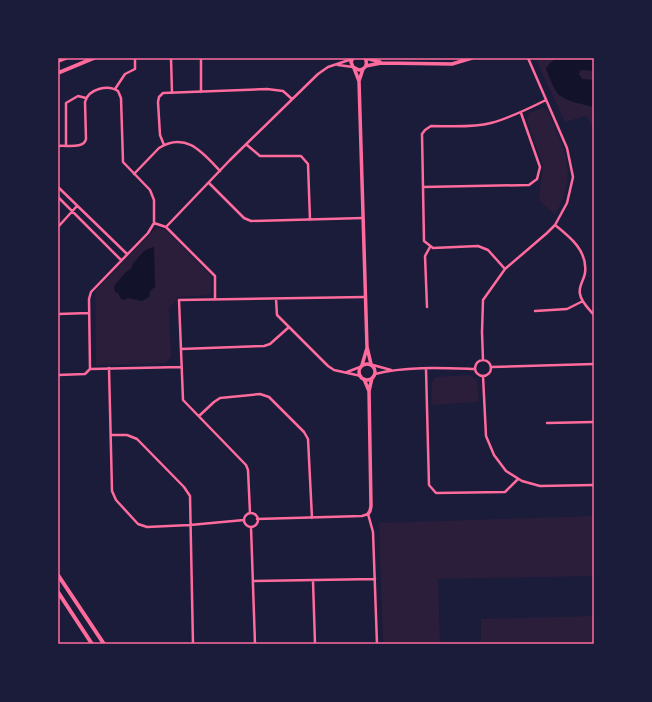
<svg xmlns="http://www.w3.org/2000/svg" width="652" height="702" font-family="'Golos Text',sans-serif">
<rect width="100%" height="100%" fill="#1b1b3a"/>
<path fill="#2a1e3b" d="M535,58H594V130L586,116L565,122Z
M542,108L547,110C565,150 579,173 555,215L539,200L543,166L527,120L529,113Z
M156,228L165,229L212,277L211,295L179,297L169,308L171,357L166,363L96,365L95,291Z
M470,375L477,380L479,402L431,405L432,382L435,377Z
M594,516V576L438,579L440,644H383L379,523Z
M594,616V644H481V619Z"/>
<path fill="#12122b" d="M557,58H594V71L583,70L580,71L579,74L582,79L594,80V107C585,105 565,101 558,94C554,89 548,75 546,68L551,62Z
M154,247L155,287L150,291L149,297L142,301L128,298L124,300L121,299L118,293L115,292L114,286L126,272L132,268V265C139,257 143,249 154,247Z"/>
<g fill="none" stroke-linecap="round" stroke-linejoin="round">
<path stroke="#ff6b9d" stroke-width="2.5" d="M171,58L172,93
M201,58V92
M338,65L353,67
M115,89L125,74L135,69V58
M66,145V103L78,96L86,98
M164,145L160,135L158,102L159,97L163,93L267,89L283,91L292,99
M247,145L260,156H301L308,164L310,220
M58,146C67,145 84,149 86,139L85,102C88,89 108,84 118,91L121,98L123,162L150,190L154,200V223
M134,174L159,148C186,131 203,153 220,171
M209,183L244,218L251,221L363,218
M58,187L127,254
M423,187L529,185L537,179L540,167L521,113
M58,197L121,260
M555,225C570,237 588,251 585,273C584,280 578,287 580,294C581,302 589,309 594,315
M58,227L77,206
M166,227L230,160L318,74L328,67L352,59
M505,269L488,250L478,246L433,248L424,241L422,134L425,130L431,126C450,126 472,128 491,123C510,118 528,109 546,100
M276,299L277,315L328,366L334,370L361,376
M427,307L425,256L430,247
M535,311L567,309L583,301
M58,314L89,313
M181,349L264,346L270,344L289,327
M475 368a8 8 0 1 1 16 0a8 8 0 1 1-16 0Z
M483,360L482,332L483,300L505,269L547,233L555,225L567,203L573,177L567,148L528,58
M373,365L391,370
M492,367L594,364
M109,368L112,491L116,500L138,524L147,527L190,525L244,520
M90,369L89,299L91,292L148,233L154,223L166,227L215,276V299
M90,369L181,367
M426,369L429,485L436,493L505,492L518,479
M347,372L360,367
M375,374C406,366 444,368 475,369
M58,375L85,374L90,369
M483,376L486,436L494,455L506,471L522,481L540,486L594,485
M199,416L214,402L220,398L260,394L269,397L304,432L308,439L312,518
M547,423L594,422
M111,435H127L137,439L184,487L190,496L193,644
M250,513L248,470L246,465L183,400L179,300L365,297
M244 520a7 7 0 1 1 14 0a7 7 0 1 1-14 0Z
M257,519L362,516L368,514L373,532L377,644
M251,527L255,644
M253,581L375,579
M313,581L315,644"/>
<path stroke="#ff6b9d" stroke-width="3.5" d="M353,58L351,62L353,67L359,70C366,69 368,64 365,58
M366,58L380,62
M366,66L381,63L452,64L472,58
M354,68L359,81
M363,69L359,81L367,347L371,364
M359 372a8 8 0 1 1 16 0a8 8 0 1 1-16 0Z
M362,365L367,348
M364,379L369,391
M368,514L370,511L371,506L369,391L372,378"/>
<path stroke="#ff6b9d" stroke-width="4" d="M58,61L66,58
M58,73L94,58
M58,575L104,644
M58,592L92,644"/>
</g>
<rect width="652" height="702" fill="none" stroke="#1b1b3a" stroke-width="118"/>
<rect x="59" y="59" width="534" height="584" fill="none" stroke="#ff6b9d" stroke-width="1.5"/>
</svg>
